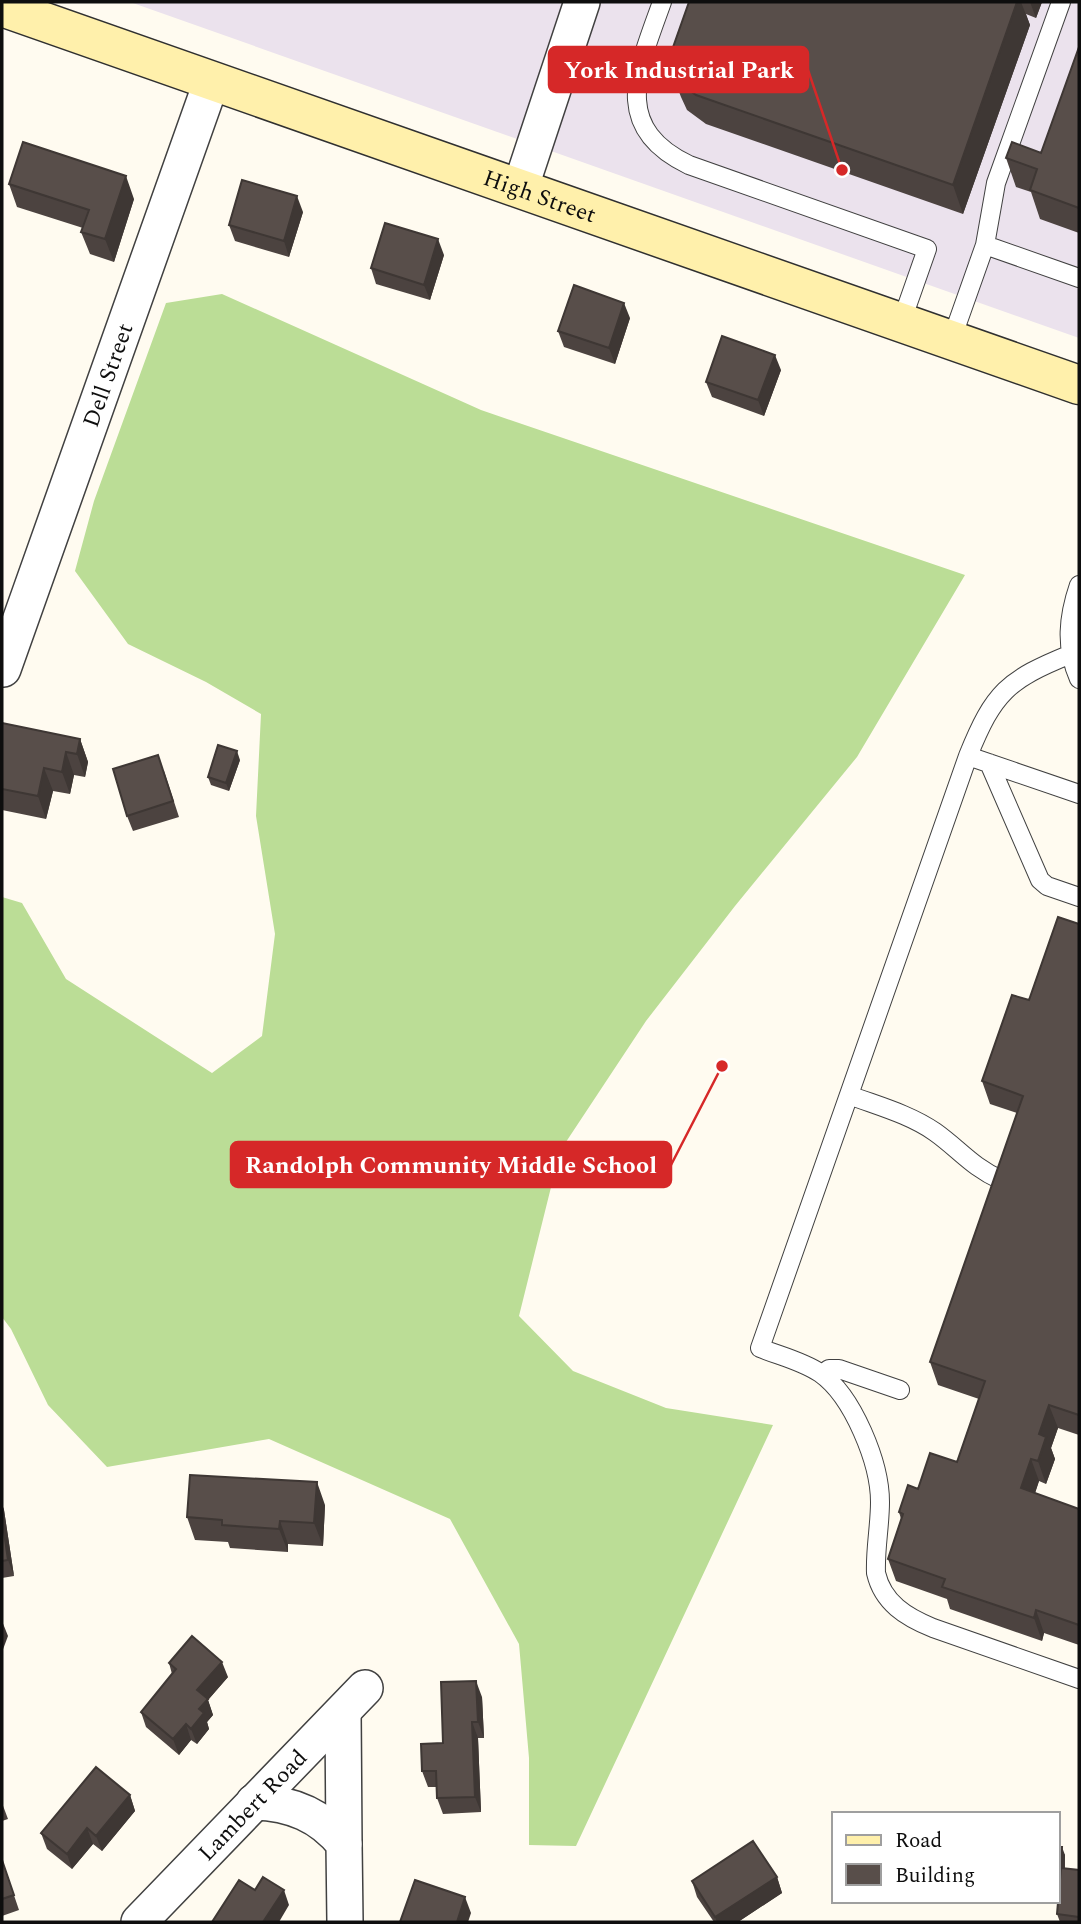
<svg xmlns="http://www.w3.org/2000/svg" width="1081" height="1924" font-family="Spectral,serif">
<rect width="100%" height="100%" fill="#fffbf0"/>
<path fill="#ebe2ed" d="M130,2H1079V338Z"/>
<path fill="#bbdd96" d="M222,294L481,410L965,575L857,757L735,906L646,1021L560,1151L519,1316L573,1371L666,1408L773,1425L576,1846L529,1845V1758L519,1644L450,1519L269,1439L107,1467L48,1405L11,1329L2,1317V897L22,903L66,979L212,1073L262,1036L275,934L256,816L261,714L206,682L128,644L75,571L94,501L166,303Z"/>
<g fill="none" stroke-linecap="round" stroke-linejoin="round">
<g stroke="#414141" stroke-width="20">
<path id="lane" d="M662,2C639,67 609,127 689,165L927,249L901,323
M985,245L1079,278
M951,341L985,245L996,183L1061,2
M1079,585C1068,617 1065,647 1079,679
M1071,654C1007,680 994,692 968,756L1079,794
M968,756L760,1348C780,1356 802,1361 820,1373C853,1396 880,1463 880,1502C880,1526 875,1549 876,1573C883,1603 906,1617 933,1628L1079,1679
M989,763L1040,880L1047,886L1079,897
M849,1095C878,1106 909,1114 935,1132C959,1149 972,1167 1001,1180
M822,1374L829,1369H839L900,1390"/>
</g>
<g stroke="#414141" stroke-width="38">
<g id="street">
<path d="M520,189L582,2"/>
<path id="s1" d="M3,669L212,80"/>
<path d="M343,1712L344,1844"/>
<path d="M254,1802C291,1803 321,1815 344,1844L345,1922"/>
<path id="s2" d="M139,1922L365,1688"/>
</g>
</g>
<g stroke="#303030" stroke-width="41">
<g id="secondary">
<path id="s3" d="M2,7L1079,385"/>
</g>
</g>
<use href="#lane" stroke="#fff" stroke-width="18"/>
<use href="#street" stroke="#fff" stroke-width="35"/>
<use href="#secondary" stroke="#fff0ab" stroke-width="38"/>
</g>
<path fill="#4c4340" d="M689,2H1042L1036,18L1026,14L1030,25L963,214L706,124L687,110L681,97L670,68Z
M1079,47V233L1040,219L1031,192L1016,187L1006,158L1041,153Z
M9,184L134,199L114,262L90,254L81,232L83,228L17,207Z
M303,212L289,257L235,241L229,225Z
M444,255L430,300L376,284L371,268Z
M630,318L615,364L564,347L558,331Z
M781,370L764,416L712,397L706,382Z
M2,723L80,739L88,762L85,777L74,775L70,794L53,791L46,819L2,810Z
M240,760L229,791L211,785L208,777Z
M164,771L179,817L133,831L127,816Z
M1079,924V1435L1058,1428L1051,1448L1055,1459L1046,1484L1039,1481L1035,1493L1079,1509V1645L1044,1633L1042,1641L950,1609L947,1599L896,1581L888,1559L901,1519L899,1512L918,1489L957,1462L979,1399L938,1385L930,1362L1017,1113L990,1104L982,1081L1029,1000Z
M2,1504L4,1510L14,1576L2,1578Z
M325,1505L323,1546L288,1544V1552L230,1548L228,1542L195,1540L187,1517Z
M169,1663L228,1677L208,1700L213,1715L207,1722L209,1729L197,1744L191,1740L179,1755L146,1727L141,1712L172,1674Z
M482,1697L484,1738H478L481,1812L443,1814L437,1798V1787H428L422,1771L443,1743Z
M130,1795L135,1811L102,1851L93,1844L72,1869L47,1849L41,1833Z
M2,1803L8,1819L2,1821Z
M1058,1847L1065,1855V1868L1079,1870V1922H1060L1057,1914L1060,1884H1058Z
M2,1860L19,1910L2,1916Z
M777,1877L782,1893L738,1922H714L697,1897L692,1881Z"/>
<path fill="#3e3734" d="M1017,2H1021L1030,25L963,214L953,185Z
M1030,2H1042L1036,18Z
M126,176L134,199L114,262L105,239Z
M297,196L303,212L289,257L284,241Z
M438,239L444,255L430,300L424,285Z
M624,303L630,318L615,364L609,348Z
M775,355L781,370L764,416L758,400Z
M80,739L88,762L85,777L77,754Z
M237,751L240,760L229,791L226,783Z
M66,752L74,775L70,794L62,772Z
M44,768L53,791L46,819L38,796Z
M1049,1405L1058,1428L1051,1448L1055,1459L1046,1484L1038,1461L1039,1434Z
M1031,1459L1039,1481L1029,1511L1021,1488Z
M317,1482L325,1505L323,1546L314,1523Z
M2,1504L4,1510L14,1576L8,1560L2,1518Z
M280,1521L288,1544V1552L279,1529Z
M1036,1610L1044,1633L1042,1641L1034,1618Z
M2,1621L8,1636L2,1652Z
M222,1662L228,1677L208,1700L213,1715L207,1722L209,1729L197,1744L191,1729L199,1709L197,1690Z
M476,1681L482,1697L484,1738L478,1722Z
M472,1722L478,1738L481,1812L475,1797Z
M186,1724L191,1740L179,1755L173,1739Z
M130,1795L135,1811L102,1851L96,1836Z
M87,1828L93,1844L72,1869L67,1854Z
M1062,1847L1065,1855L1064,1884L1061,1876Z
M777,1877L782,1893L738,1922H717L715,1917Z
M284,1890L289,1905L279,1922H263Z
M465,1897L471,1913L468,1922H457Z"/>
<path fill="#584e4a" stroke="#3e3734" stroke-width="2" d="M689,2H1017L953,185L696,95L677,81L670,68L671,53Z
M1079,47V208L1030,190L1037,169L1006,158L1012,142L1041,153Z
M23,142L126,176L105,239L81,232L89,210L9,184Z
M242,180L297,196L284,241L229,225Z
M385,223L438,239L424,285L371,268Z
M574,285L624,303L609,348L558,331Z
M722,336L775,355L758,400L706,382Z
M2,723L80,739L77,754L66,752L62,772L44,768L38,796L2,789Z
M218,745L237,751L226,783L208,777Z
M158,755L173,801L127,816L113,769Z
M1058,917L1079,924V1415L1049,1405L1039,1434L1046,1437L1038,1461L1031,1459L1021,1488L1079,1509V1625L1036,1610L1034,1618L942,1587L945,1579L888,1559L903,1514L899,1512L908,1485L918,1489L930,1453L957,1462L985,1381L930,1362L1023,1096L982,1081L1012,995L1029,1000Z
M190,1475L317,1482L314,1523L280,1521L279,1529L222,1525V1520L187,1517Z
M2,1518L8,1560L2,1561Z
M192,1636L222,1662L197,1690L208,1699L199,1709L204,1713L191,1729L186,1724L173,1739L141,1712L176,1669L169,1663Z
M476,1681L478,1722H472L475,1797L437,1798L436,1771H422L421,1744L443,1743L441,1682Z
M96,1767L130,1795L96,1836L87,1828L67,1854L41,1833Z
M753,1841L777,1877L715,1917L692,1881Z
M1058,1847H1062L1060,1876H1058Z
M2,1860L14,1895L2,1899Z
M1061,1868L1079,1870V1917L1057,1914Z
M263,1877L284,1890L263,1922H212L239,1880L255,1890Z
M415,1880L465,1897L457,1922H400Z"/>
<g text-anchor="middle" stroke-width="7" stroke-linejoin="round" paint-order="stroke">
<g font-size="23" fill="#0e0e0e" stroke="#fff">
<text dy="8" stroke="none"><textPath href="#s3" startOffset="570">High Street</textPath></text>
<text dy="8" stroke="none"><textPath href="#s1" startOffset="312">Dell Street</textPath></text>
<text dy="8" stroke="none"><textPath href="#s2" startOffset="163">Lambert Road</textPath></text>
</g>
</g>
<path fill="none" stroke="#d62828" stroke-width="2.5" d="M842 170L808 70M722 1066L671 1165"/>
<g fill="#d62828" stroke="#fff" stroke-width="2.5">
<circle cx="842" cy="170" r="7"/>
<circle cx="722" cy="1066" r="7"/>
</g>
<g fill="#d62828" stroke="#d62828" stroke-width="2.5">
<rect x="549" y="47" width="259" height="45" rx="7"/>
<rect x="231" y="1142" width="440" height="45" rx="7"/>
</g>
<g font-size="24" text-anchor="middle" font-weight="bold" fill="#fff">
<text x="679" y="78">York Industrial Park</text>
<text x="451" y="1173">Randolph Community Middle School</text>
</g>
<rect width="1081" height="1924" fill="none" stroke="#0e0e0e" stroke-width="7"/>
<rect x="832" y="1812" width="228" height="91" fill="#ffffff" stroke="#9f9f9f" stroke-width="2"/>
<rect x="846" y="1835" width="35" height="10" fill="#fff0ab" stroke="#9f9f9f" stroke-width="2"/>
<text x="895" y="1847" font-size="21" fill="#0e0e0e">Road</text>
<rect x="846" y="1864" width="35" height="21" fill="#584e4a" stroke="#9f9f9f" stroke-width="2"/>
<text x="895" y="1882" font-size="21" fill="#0e0e0e">Building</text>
</svg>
